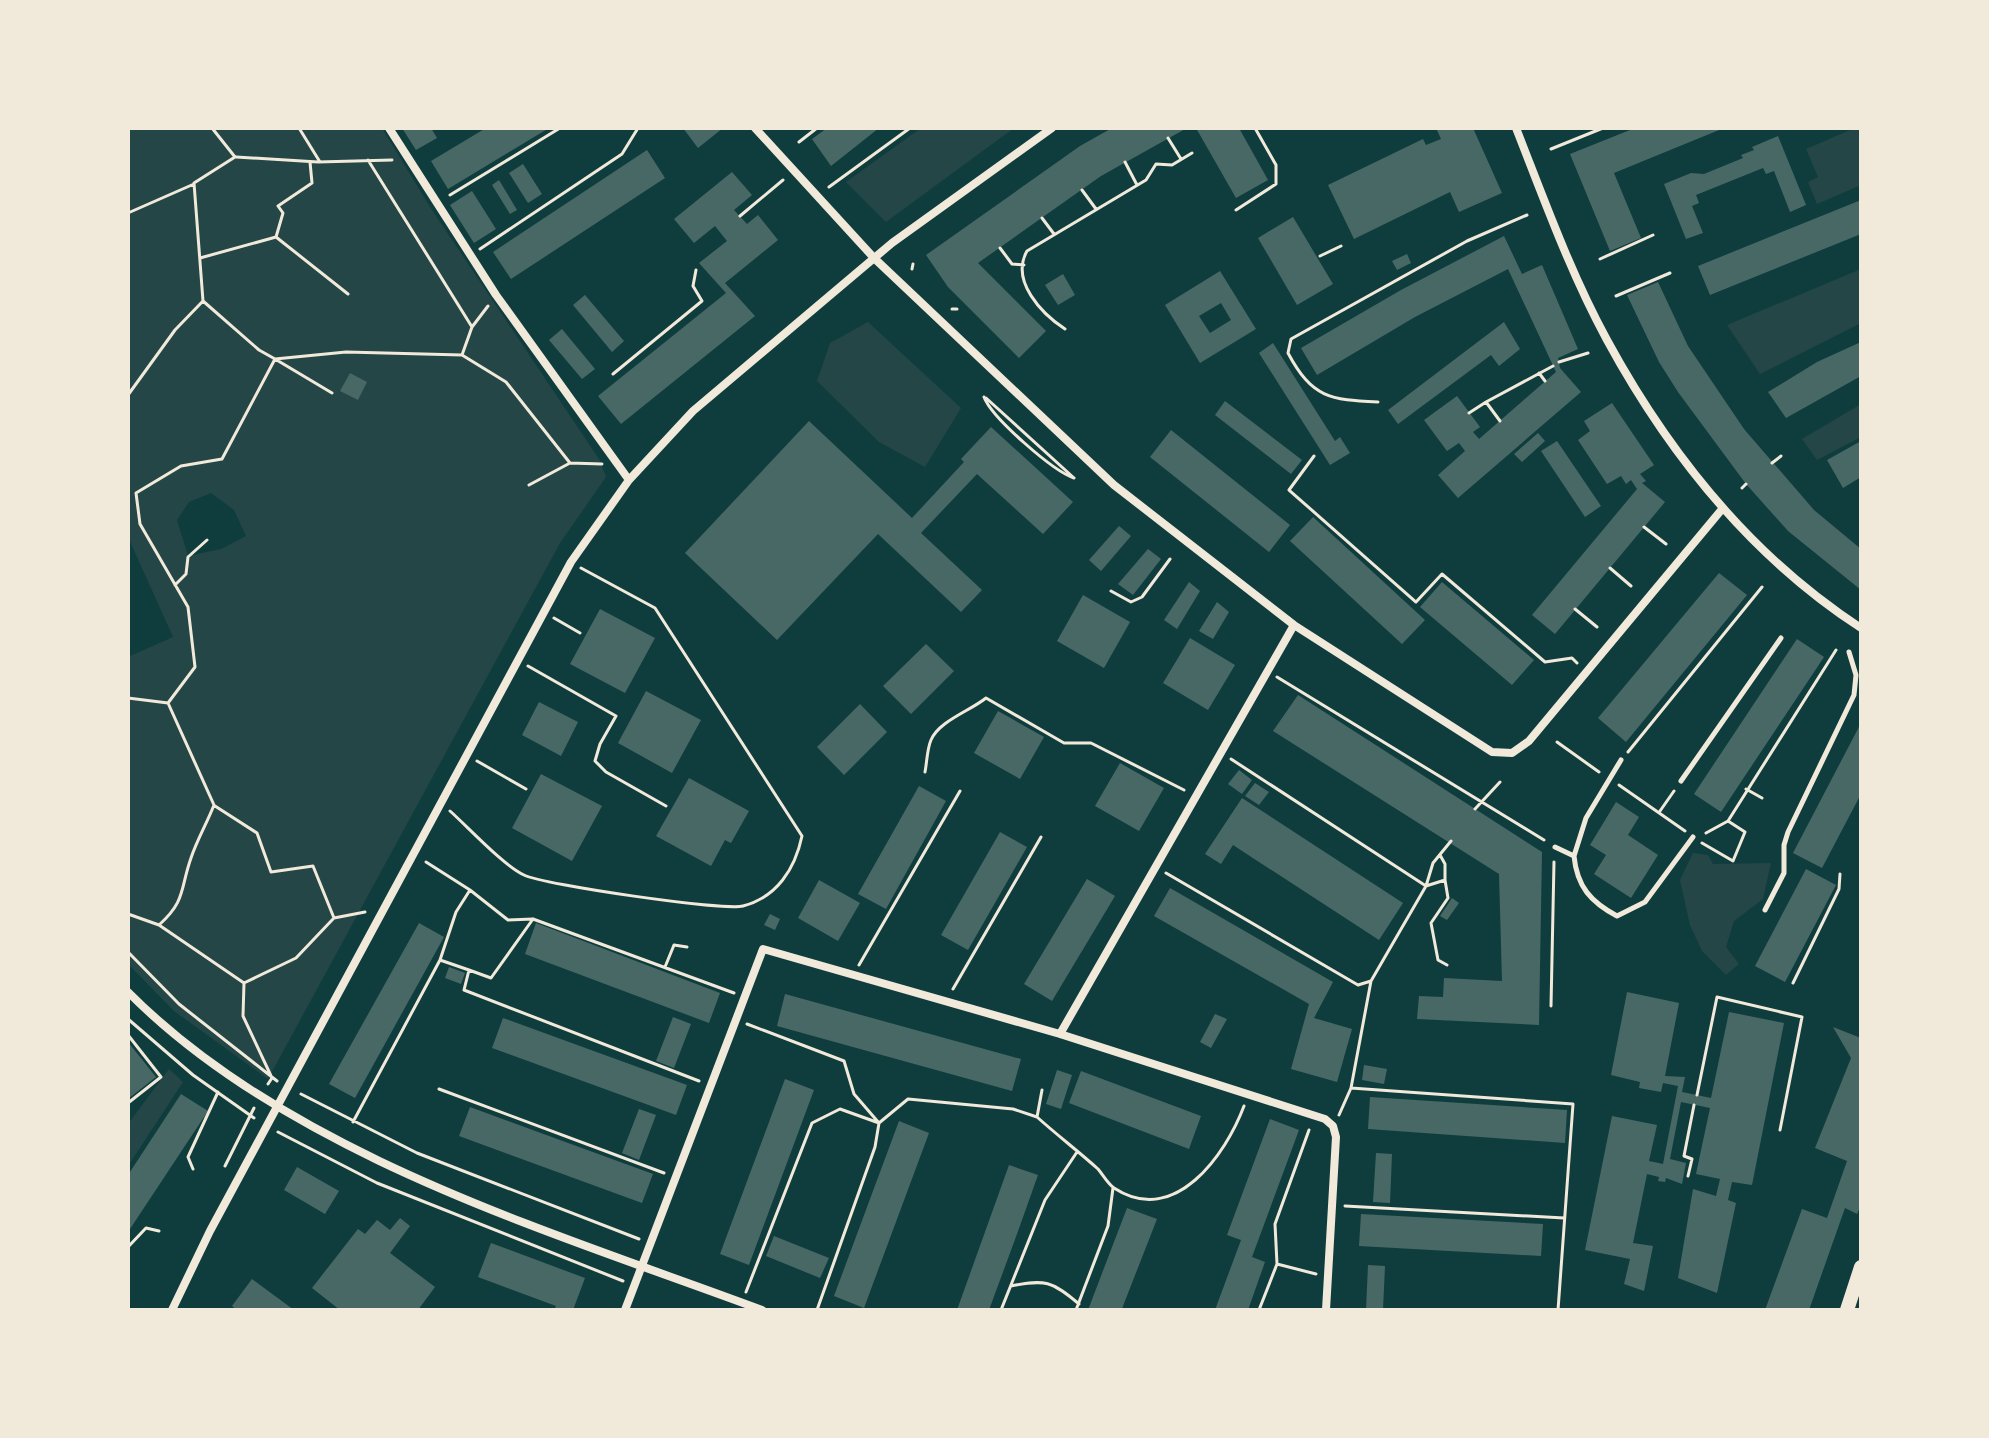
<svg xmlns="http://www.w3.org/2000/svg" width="1989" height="1438" font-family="'Noto Sans',sans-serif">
<rect width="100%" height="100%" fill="#0f3d3e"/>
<path fill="#244646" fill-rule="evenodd" d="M128,128H382L430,207L599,459L606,477L560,543L268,1079L174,1011L128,964V657L173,637L128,537ZM211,493L234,510L246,536L221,549L188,556L177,520L189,502Z
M921,128H1014L886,222L846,182Z
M1855,128H1861V185L1817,204L1808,182L1818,177L1806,149Z
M1861,269V323L1760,374L1727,325Z
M868,322L961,408L925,467L879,442L817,381L830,343Z
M1861,404V437L1817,460L1802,439Z
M1693,853L1708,855L1713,864L1771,863L1763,899L1734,921L1726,947L1739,964L1726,975L1702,951L1690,925L1680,880Z
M169,1069L183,1082L128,1166V1124Z"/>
<path fill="#486865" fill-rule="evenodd" d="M402,128H431L437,138L416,150Z
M486,128H549L448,189L431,161Z
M683,128H723L698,148Z
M827,128H879L831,166L812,139Z
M1112,128H1187L1101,176L978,263L1046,331L1019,358L948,287L926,255L1080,146Z
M1196,128H1239L1268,180L1236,198Z
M1436,128H1473L1502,193L1459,212L1450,192L1354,239L1328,185L1423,139L1426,145L1441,139Z
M1635,128H1724L1614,173L1641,238L1610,251L1570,154Z
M1778,136L1806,205L1790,212L1774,171L1766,174L1763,168L1696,195L1699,203L1692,206L1703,233L1686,239L1664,184L1691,173L1704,174L1743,158L1741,155L1754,150L1752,147Z
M647,150L665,178L511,279L493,252Z
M523,164L542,194L528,203L509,173Z
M732,172L752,195L734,210L747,224L758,215L778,240L725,283L755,316L621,424L598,396L726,293L699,263L727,241L715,226L694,243L674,219Z
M499,180L517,210L510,214L492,185Z
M472,191L496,229L474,243L450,205Z
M1861,200V234L1710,295L1698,266Z
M1293,217L1333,284L1297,305L1258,238Z
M1504,236L1522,274L1542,265L1578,349L1558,358L1560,368L1581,392L1458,498L1438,475L1465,451L1459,443L1447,451L1424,420L1457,396L1480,427L1473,432L1479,439L1556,372L1508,269L1415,317L1317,375L1301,348L1401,290Z
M1407,254L1411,263L1397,270L1392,261Z
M1220,271L1256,329L1200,363L1165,305ZM1221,303L1231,320L1210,333L1199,316Z
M1063,274L1075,295L1058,305L1045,285Z
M1658,282L1688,346L1744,429L1814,510L1861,549V590L1788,531L1746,484L1678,392L1659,362L1627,295Z
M585,295L624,341L612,352L573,305Z
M1504,322L1520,349L1499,366L1491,355L1398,424L1388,410Z
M562,329L595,369L582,379L549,340Z
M1861,342V376L1786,418L1768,392L1817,362Z
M1273,343L1335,441L1340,437L1350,453L1330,465L1259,353Z
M350,373L367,382L358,400L340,391Z
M1225,401L1302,460L1291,474L1215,415Z
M1612,403L1654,465L1640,474L1646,481L1642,483L1665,502L1555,634L1532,615L1637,489L1631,480L1626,484L1621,476L1607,484L1578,440L1590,431L1584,421Z
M809,421L912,518L964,462L961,459L991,427L1073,502L1043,534L977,474L921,533L982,590L961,612L878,534L777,640L685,553Z
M1171,430L1290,525L1269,552L1150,457Z
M1538,433L1545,441L1522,462L1514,454Z
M1557,441L1601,506L1585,517L1541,451Z
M1861,441V477L1843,488L1827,460Z
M1313,517L1425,620L1402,644L1290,541Z
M1119,526L1131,536L1101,571L1089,560Z
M1148,549L1161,559L1133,595L1118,584Z
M1719,573L1747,595L1626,742L1598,718Z
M1189,582L1200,591L1177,629L1164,620Z
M1442,582L1534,660L1512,685L1420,607Z
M1083,595L1130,622L1104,668L1057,641Z
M1217,602L1229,612L1213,639L1199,631Z
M600,609L655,638L625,693L570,664Z
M1190,638L1235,665L1208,710L1163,683Z
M1797,639L1824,657L1721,812L1694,794Z
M926,644L954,671L911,714L883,686Z
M646,691L701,720L672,773L618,743Z
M1298,695L1542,852L1539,1025L1417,1019L1419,996L1443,997L1444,978L1502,981L1499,874L1273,731Z
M539,702L578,722L561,756L522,735Z
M860,704L887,732L844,775L817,747Z
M998,711L1044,737L1020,779L974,753Z
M1861,723V794L1822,868L1793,853Z
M1120,763L1164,788L1139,831L1095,806Z
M1239,770L1252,780L1242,794L1228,784Z
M541,774L602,806L572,861L512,828Z
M689,778L749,811L731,843L725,840L711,866L656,836Z
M1255,783L1269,792L1259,805L1245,796Z
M919,786L946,801L886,909L858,894Z
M1242,798L1403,903L1379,940L1233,845L1221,864L1205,854Z
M1616,802L1639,817L1628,835L1658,855L1631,898L1594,874L1606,855L1590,845Z
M1000,832L1027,847L968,950L941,935Z
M1806,869L1836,885L1785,982L1755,966Z
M1087,879L1115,896L1052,1001L1024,984Z
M819,880L860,903L838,941L798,918Z
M1170,888L1333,982L1314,1018L1352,1029L1337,1082L1291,1069L1309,1004L1154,916Z
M1452,898L1459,903L1447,920L1440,916Z
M770,914L780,919L775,930L764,925Z
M419,923L444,937L355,1098L329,1084Z
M536,923L720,993L709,1023L525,954Z
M449,967L465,973L461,984L445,978Z
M1627,992L1679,1003L1665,1076L1685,1077L1682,1092L1711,1098L1729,1012L1784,1023L1752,1185L1732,1182L1728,1200L1736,1203L1717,1293L1678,1278L1693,1189L1716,1196L1720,1179L1696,1174L1710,1108L1681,1102L1670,1159L1686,1163L1682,1184L1666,1178L1665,1182L1658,1181L1659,1177L1647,1174L1633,1243L1653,1246L1644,1291L1624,1284L1630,1259L1585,1250L1612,1116L1657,1125L1649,1161L1663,1164L1678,1086L1663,1083L1661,1092L1639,1088L1640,1082L1611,1075Z
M785,994L1021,1059L1012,1091L777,1026Z
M1215,1014L1227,1019L1211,1048L1200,1042Z
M673,1017L691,1024L674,1068L656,1061Z
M503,1018L687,1085L676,1115L492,1048Z
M1833,1027L1861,1038V1205L1857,1214L1845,1208L1809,1310H1765L1802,1209L1827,1218L1847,1161L1815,1148L1851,1058Z
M128,1042L156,1077L128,1099Z
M1364,1065L1387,1069L1384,1084L1362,1080Z
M1057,1070L1072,1075L1061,1109L1046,1104Z
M1081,1071L1201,1116L1189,1149L1069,1103Z
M785,1079L814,1090L749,1265L720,1254Z
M181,1094L208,1111L128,1232V1175Z
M1370,1097L1567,1110L1565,1143L1368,1129Z
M470,1107L653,1174L642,1203L459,1136Z
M639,1109L656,1115L639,1160L622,1153Z
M1270,1119L1299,1130L1252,1257L1265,1262L1248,1310H1215L1241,1240L1227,1235Z
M899,1121L929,1133L864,1308L834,1296Z
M1376,1153L1392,1154L1390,1203L1373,1202Z
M1009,1165L1038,1175L1017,1234L989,1310H957Z
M297,1167L339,1191L325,1214L284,1190Z
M1127,1208L1157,1219L1123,1306L1122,1310H1088Z
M1361,1214L1543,1224L1541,1256L1359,1246Z
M400,1218L410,1226L390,1253L435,1287L418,1310H340L312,1288L358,1229L365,1234L377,1220L390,1230Z
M774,1236L829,1258L820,1278L766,1256Z
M491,1243L585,1278L573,1310H554L556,1306L478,1277Z
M1368,1265L1385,1266L1383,1310H1366Z
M252,1279L294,1310H237L232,1306Z"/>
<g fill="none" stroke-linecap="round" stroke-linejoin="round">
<path stroke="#f1e9da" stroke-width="3" d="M299,128L320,162
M1168,138L1181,159
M799,142L817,128
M1551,149L1603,128
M236,157L318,162L392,160
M368,160L472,327
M310,162L312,183L278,206L283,213L276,237L348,294
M1125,162L1137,185
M829,187L910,128
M1082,190L1096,209
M450,195L560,128
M1236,210L1276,184V165L1255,128
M128,213L194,184
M740,216L783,180
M1042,218L1054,234
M1000,248L1012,264L1024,265
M480,249L622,154L638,128
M1320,256L1341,246
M200,258L276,237
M1600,259L1653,235
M912,269L913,264
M1616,296L1670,273
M203,301L194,183L235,157L212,128
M952,309H957
M1065,329C1042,314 1010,281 1027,251L1146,180L1156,164L1172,165L1192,153
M462,355L472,327L488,306
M1559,362L1588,353
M1539,373L1545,381
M613,374L702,301L693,286L696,270
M128,395L175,330L203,301L259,350L275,359L346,352L462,355L506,382L570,463L602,464
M984,397C992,418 1053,471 1074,478
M986,398L1074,478
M1378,402C1330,400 1312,398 1288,353L1291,339L1467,241L1527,215
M1469,413L1486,402
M1500,421L1486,402L1553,366
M1314,456L1289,490L1416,602L1442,574L1545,662L1572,658L1577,663
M1772,463L1781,456
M529,485L570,463
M1742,488L1746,484
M1644,527L1666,544
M1610,568L1631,586
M175,585L186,574L188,557L207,540
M1111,591L1131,602L1142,597L1170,559
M1575,609L1597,627
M554,618L580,633
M528,666L616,716L600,744L595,761L606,772L666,806
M1277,677L1544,840
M128,698L168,703L214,805C207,823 197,840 191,858C180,889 186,901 159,925
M168,703L195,667L188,607L140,524L136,493L181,466L222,459L275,359L332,393
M1557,742L1599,772
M1628,752L1762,587
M1231,759L1426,886L1371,981L1351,1088L1339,1115
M477,761L526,789
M925,772C927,762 927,749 931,740C939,721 970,711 986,698L1064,743H1091L1184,790
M1619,785L1685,831
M1746,789L1762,798
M215,806L257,833L271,872L313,866L334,918L365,912
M1475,809L1500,782
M450,811C468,827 504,866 524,875C544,885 724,911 743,906C777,897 795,869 802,836L655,608L581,568
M1660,811L1674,791
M1706,833L1728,821L1836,650
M1702,843L1733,861L1745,832L1728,821
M1440,855L1445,864V880
M426,862L470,890L508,920L533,919L734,993
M1166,873L1358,985L1371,981
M470,890L456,912L440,960L469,970L464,990L699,1081
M128,914L159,925L244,983L243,1016L272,1078L268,1084
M128,952L179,1004L277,1081
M859,965L960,791
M1447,965L1438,960L1431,923L1448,898L1445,880L1426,886L1433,863L1451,841
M665,967L674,945L687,947
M469,970L491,978L533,919
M244,983L296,958L333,919
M1793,983L1839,889L1840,874
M953,989L1041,837
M1551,1006L1554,862
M128,1019L193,1075L254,1118
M747,1024L844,1061L854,1094L879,1123L908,1099L1013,1109L1037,1117
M128,1035L161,1077L128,1103
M1351,1088L1573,1104L1558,1310
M439,1089L664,1173
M1042,1090L1037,1117C1057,1135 1078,1151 1098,1169C1103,1175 1108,1184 1114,1188C1175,1228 1226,1154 1244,1106
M301,1094L417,1153L639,1239
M1697,1095L1717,997L1802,1017L1780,1130
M353,1122L440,960
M278,1132L377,1183L623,1281
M225,1166L254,1108
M193,1169L188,1157L218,1092
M1688,1176L1692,1159L1684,1156L1694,1105
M1345,1206L1564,1218
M128,1247L146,1228L159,1231
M1277,1264L1316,1274
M1011,1286C1045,1279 1052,1281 1079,1304
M746,1292L812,1123L840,1109L879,1123L875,1147L817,1310
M1001,1310L1045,1200L1077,1152
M1076,1310L1108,1226L1113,1188
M1259,1310L1277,1264L1275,1224L1309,1130"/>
<path stroke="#f1e9da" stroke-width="5" d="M1681,781L1781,638
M1555,847L1574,856L1586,818L1621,760
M1574,856C1577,887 1591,902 1617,916L1645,902L1693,837
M1765,910L1784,873V845L1788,832L1854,695L1856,675L1849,652"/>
<path stroke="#f1e9da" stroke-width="8" d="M389,128L496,295L629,480
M755,128L874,258L1114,485L1294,625L1492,752L1512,753L1529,741L1723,508
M1516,128C1544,199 1570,272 1607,340C1669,454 1752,557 1861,628
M128,992C290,1155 550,1231 762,1310
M1060,1034L1294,625
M172,1310L210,1231L571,562L629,480L693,411L892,243L1052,128
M625,1310L763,949L1060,1034L1325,1119L1333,1126L1336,1137L1326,1310"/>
<path stroke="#f1e9da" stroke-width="14" d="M1847,1310L1861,1267"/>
</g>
<rect width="1989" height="1438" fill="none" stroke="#f1e9da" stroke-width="260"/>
</svg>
